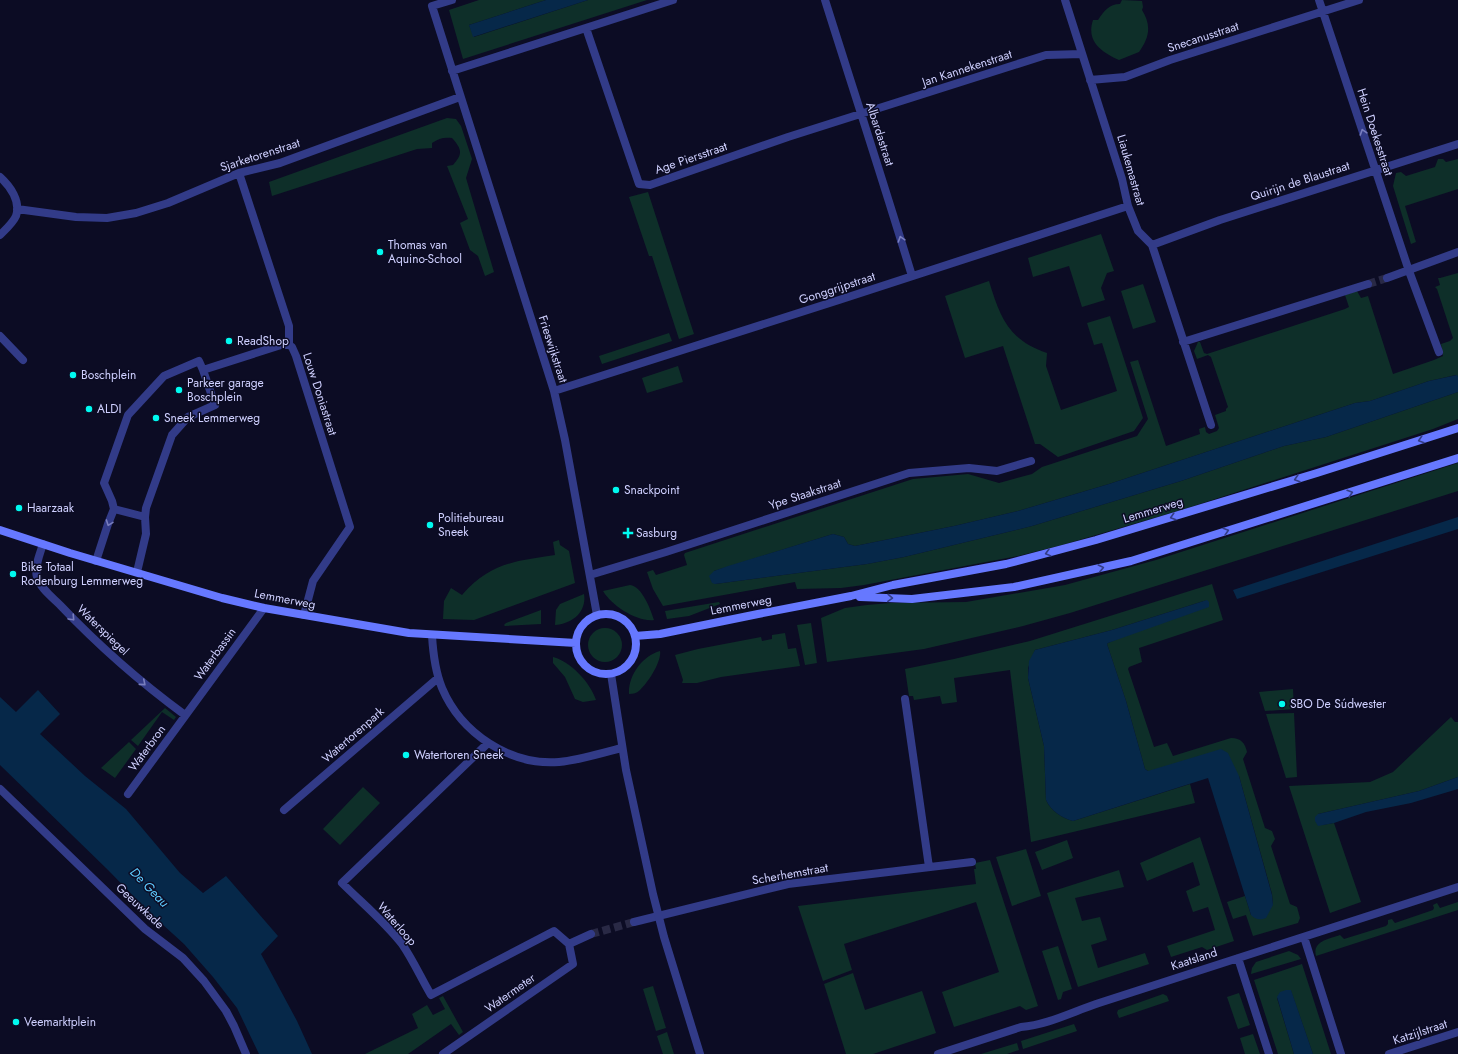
<svg xmlns="http://www.w3.org/2000/svg" width="1458" height="1054" font-family="Jost,sans-serif">
<rect width="100%" height="100%" fill="#0c0c24"/>
<path fill="#0e2f29" d="M479,0H546L469,25L474,37L588,0H647L463,59L449,10Z
M1122,0L1142,1L1143,7L1142,10C1152,26 1149,38 1139,52L1119,60C1101,52 1086,41 1093,20H1098C1104,11 1109,4 1120,4Z
M447,118L456,119L461,126L472,159L466,178L494,272L485,276L478,256L470,250L460,223L468,219L447,166L453,165C463,154 462,149 452,138C444,137 439,138 432,143V148L417,149L272,196L269,182Z
M1438,159H1443L1446,162L1458,159V189L1405,206L1416,242L1411,244L1393,186L1396,173L1401,172L1406,176L1435,167Z
M648,192L694,334L679,339L652,256H649L629,197Z
M1101,234L1114,271L1107,273L1101,288L1105,300L1082,307L1069,266L1033,277L1028,258Z
M1458,273V377L1456,375L1429,381L1370,401L1355,403L1109,484L1018,511L954,526L855,546L848,544L844,537L833,534L714,571L715,584L867,564L904,557L1032,526L1181,481L1284,446L1326,437L1458,392V419L1433,429L1181,510L1062,545L1018,556L864,585L841,588L797,589L795,582L663,606L653,589L647,572L653,570L656,575L687,565L684,555L685,553L913,479L968,474L999,483L1032,474L1042,467L1137,436L1148,419L1130,362L1138,360L1166,446L1200,434L1199,429L1205,427L1206,432L1209,434L1217,431L1219,428L1215,415L1226,411V409L1228,407L1211,357L1208,355L1197,359L1194,351L1198,342H1200L1204,353L1207,354L1345,309L1349,307L1345,295L1357,291L1361,298L1368,296L1393,374L1434,360L1443,356L1441,344L1450,341L1453,338L1437,289L1435,287L1440,285L1438,278H1440Z
M989,281C1000,317 1008,340 1047,353L1046,366L1061,410L1117,391L1102,343L1094,345L1087,323L1110,316L1143,418L1134,431L1058,457L1040,444H1035L1003,346L965,358L945,296Z
M1143,284L1156,322L1133,329L1121,291Z
M669,333L672,341L602,364L599,356Z
M678,366L683,382L647,393L642,378Z
M1458,463V491L1070,613L1023,626L924,649L827,662L821,618L845,608L867,605L890,603L966,602L1065,585L1156,560Z
M559,540L560,545L569,551L575,583L474,620L443,619L444,601L451,588L462,595C490,563 515,561 555,555L553,542Z
M1212,584L1223,620L1139,648L1142,662L1129,667L1128,669L1154,747L1167,743L1173,756L1231,738C1241,738 1245,743 1247,752L1243,759L1265,828L1272,831L1275,839L1271,846L1290,904L1297,907L1300,918L1298,923L1253,936L1246,915L1233,919L1227,902L1245,896L1251,915L1273,905L1272,894L1239,776L1148,771L1145,769L1126,701L1107,644L1108,643L1207,600L1112,630L1035,650L1028,668V678L1044,746L1046,800C1051,811 1062,818 1073,821L1190,784L1195,803L1031,842L1010,670L954,678L957,702L942,704L940,696L914,700L913,696H909L905,669L954,659L1030,641Z
M630,585C642,586 651,610 654,620C637,622 612,606 603,591Z
M584,594C587,612 572,624 555,625L556,610L560,604Z
M719,602L720,604L689,616L667,619L665,611Z
M541,610V624L505,626L504,625L506,623Z
M811,623L817,663L805,665L797,625Z
M588 645a17 17 0 1 1 34 0a17 17 0 1 1-34 0Z
M785,633L788,649L796,648L800,666L721,677L697,683H682L683,680L675,655L698,649L761,637L762,641L772,639V635Z
M660,651C662,661 648,683 640,690C637,693 633,694 629,694C628,676 642,656 660,651Z
M553,657C571,662 590,682 596,700L583,702L575,699L565,677L553,663Z
M1293,689L1294,709L1265,711L1259,692Z
M165,708L176,717L174,720L162,712L138,746L131,740Z
M1294,713L1297,777L1286,778L1266,714Z
M1451,717L1455,722H1458V777L1419,791L1318,814L1322,825L1334,823L1361,902L1330,913L1289,786L1370,782L1393,772Z
M129,742L136,749L115,778L101,768Z
M363,787L380,803L340,845L323,829Z
M1200,837L1234,941L1207,950L1202,947L1171,957L1167,946L1215,930L1208,907L1193,912L1186,891L1200,885L1193,862L1147,881L1140,863Z
M1067,840L1073,858L1042,870L1035,852Z
M1026,849L1041,896L1012,906L996,857Z
M990,860L1038,1006L1026,1010L1020,1006L954,1027L942,992L999,972L976,902L844,944L852,970L823,981L798,906L976,884L974,869H976L975,863Z
M1119,870L1124,887L1075,898L1082,921L1100,917L1107,940L1091,945L1098,968L1145,953L1149,964L1078,987L1047,893Z
M1458,902V910L1316,956C1312,941 1329,939 1340,935L1344,939L1386,926L1388,924V920L1392,919L1394,922L1395,923L1433,910L1434,908L1433,905L1437,903L1440,908Z
M1058,946L1072,989L1063,992L1061,999L1058,1000L1042,951Z
M1289,951L1298,955L1301,959L1251,974L1252,968L1256,962Z
M1302,964L1331,1054H1313L1291,991L1277,998L1294,1054H1278L1254,980Z
M853,973L865,1010L922,991L936,1033L873,1054H846L824,984Z
M653,986L666,1028L656,1031L643,989Z
M1239,993L1250,1025L1238,1029L1227,997Z
M1163,994L1167,996L1169,1001L1119,1018L1117,1013L1118,1010Z
M443,996L463,1032L459,1035L451,1024L408,1054H365L418,1028L412,1014L427,1005L433,1015L445,1009L439,998Z
M1074,1024L1077,1031L1023,1049L1021,1041Z
M667,1032L674,1054H663L657,1036Z
M1253,1034L1260,1054H1245L1240,1038Z
M1017,1043L1019,1050L1007,1054H981Z"/>
<path fill="#062849" d="M546,0H588L473,37L469,25Z
M1457,375L1458,377V392L1326,437L1284,446L1181,481L1032,526L904,557L867,564L715,584L712,583L709,576L714,571L728,566L833,534L844,537L848,544L855,546L954,526L1018,511L1109,484L1355,403L1370,401L1429,381Z
M1458,517V529L1237,599L1233,590Z
M1207,600L1209,602V607L1108,643L1107,644L1126,701L1145,769L1148,771L1221,749L1228,753L1239,776L1272,895L1273,905L1266,918C1260,920 1256,920 1251,915L1208,778L1073,821C1062,818 1051,811 1046,800L1044,746L1028,678L1029,661L1035,650L1112,630Z
M38,690L60,714L40,734L85,776L126,809L180,873L203,893L226,876L278,936L261,954L297,1021L312,1054H259L237,1008L213,977L184,944L150,913L108,870L0,765V697L16,712Z
M1458,777V789L1411,803L1366,812L1334,823L1318,826L1315,821V817L1318,814L1419,791Z
M1286,990H1291L1313,1054H1294L1277,997L1280,992Z"/>
<g fill="none" stroke-linecap="round" stroke-linejoin="round">
<path stroke="#292945" stroke-width="8" stroke-dasharray="8 4" stroke-linecap="butt" d="M1368,284L1387,278
M591,934L634,922"/>
<path stroke="#323b88" stroke-width="8" d="M452,0L432,6L554,391L565,440L597,615
M825,0C854,92 884,184 912,276
M1065,0L1122,179L1128,206L1138,231L1152,245L1211,425
M1319,0L1409,271L1439,352
M586,28L639,184L650,185L788,137L1046,55L1082,54
M452,71L673,0
M1090,80L1125,77L1170,60L1359,0
M239,173L289,326V345L292,347L296,356L350,527L313,581L304,615
M0,177C10,186 21,201 16,216C13,223 5,230 0,235
M17,209L76,217L107,218L136,213L168,203L239,173L280,163L460,97
M1152,245L1220,220L1458,144
M1387,278L1458,252
M0,336L23,360
M1183,342L1368,284
M554,391L839,300L1128,206
M114,509L145,517
M43,544C40,554 34,567 37,577C40,588 52,597 60,605C98,645 140,682 185,715
M96,561L108,524L114,509L112,501L104,483L128,415L164,376L199,361L203,370
M137,572L146,534L145,517L146,508L172,435L188,417L215,405L203,370L281,345H289
M590,575L666,552L909,473L969,468L997,471L1031,461
M432,635C433,653 435,671 442,688C461,733 510,766 559,762C580,760 601,753 622,748
M905,699L929,867
M488,743L342,883C362,903 385,922 402,944C413,960 421,978 431,995L554,931L569,944
M0,789L145,929L183,958L204,981L226,1011L234,1026L246,1054
M128,794L264,608
M284,810L438,678
M634,922L788,884L972,862
M1304,937L1341,1054
M1238,958L1269,1054
M443,1054L573,964L569,944L591,934
M938,1054L1021,1027C1048,1025 1074,1011 1099,1003L1458,887
M1389,1054L1458,1032"/>
<path stroke="#323b88" stroke-width="8" d="M611,674L626,770L653,894L664,937L700,1054"/>
<path stroke="#6678ff" stroke-width="8" d="M0,530L70,553L222,598L264,608L409,633L576,643
M860,597L912,599L1014,587L1131,561L1458,458
M576 644a30 30 0 1 1 60 0a30 30 0 1 1-60 0Z
M635,636L660,634L758,614L851,596L893,585L1006,564L1096,540L1317,473L1458,428"/>
</g>
<defs><path id="oneway-chevron" d="M-2-3.5L2.5 0L-2 3.5" fill="none" stroke-width="1.6" stroke-linecap="round" stroke-linejoin="round"/></defs>
<g stroke="#797ebe">
<use href="#oneway-chevron" transform="translate(1363 132) rotate(-108)"/>
<use href="#oneway-chevron" transform="translate(901 239) rotate(-107)"/>
<use href="#oneway-chevron" transform="translate(109 523) rotate(110)"/>
<use href="#oneway-chevron" transform="translate(72 618) rotate(47)"/>
<use href="#oneway-chevron" transform="translate(143 683) rotate(40)"/>
</g>
<g stroke="#343d87">
<use href="#oneway-chevron" transform="translate(1421 440) rotate(162)"/>
<use href="#oneway-chevron" transform="translate(1297 479) rotate(163)"/>
<use href="#oneway-chevron" transform="translate(1350 493) rotate(-17)"/>
<use href="#oneway-chevron" transform="translate(1173 517) rotate(163)"/>
<use href="#oneway-chevron" transform="translate(1226 531) rotate(-17)"/>
<use href="#oneway-chevron" transform="translate(1048 553) rotate(165)"/>
<use href="#oneway-chevron" transform="translate(1101 568) rotate(-13)"/>
<use href="#oneway-chevron" transform="translate(890 598) rotate(2)"/>
</g>
<g fill="#00faf0" stroke="#0c0c24" stroke-width="1.5">
<circle cx="380" cy="252" r="4"/>
<circle cx="229" cy="341" r="4"/>
<circle cx="73" cy="375" r="4"/>
<circle cx="179" cy="390" r="4"/>
<circle cx="89" cy="409" r="4"/>
<circle cx="156" cy="418" r="4"/>
<circle cx="616" cy="490" r="4"/>
<circle cx="19" cy="508" r="4"/>
<circle cx="430" cy="525" r="4"/>
<path d="M626 527h4v4h4v4h-4v4h-4v-4h-4v-4h4z"/>
<circle cx="13" cy="574" r="4"/>
<circle cx="1282" cy="704" r="4"/>
<circle cx="406" cy="755" r="4"/>
<circle cx="16" cy="1022" r="4"/>
</g>
<g text-anchor="middle" stroke-width="3" stroke-linejoin="round" paint-order="stroke">
<g font-size="12" fill="#cfd0ff" stroke="#0c0c24">
<text transform="translate(1203 37) rotate(-18)" y="4">Snecanusstraat</text>
<text transform="translate(967 68) rotate(-18)" y="4">Jan Kannekenstraat</text>
<text transform="translate(1375 132) rotate(72)" y="4">Hein Doekesstraat</text>
<text transform="translate(880 134) rotate(72)" y="4">Albardastraat</text>
<text transform="translate(260 155) rotate(-18)" y="4">Sjarketorenstraat</text>
<text transform="translate(691 158) rotate(-19)" y="4">Age Piersstraat</text>
<text transform="translate(1131 170) rotate(74)" y="4">Liaukemastraat</text>
<text transform="translate(1300 181) rotate(-18)" y="4">Quirijn de Blaustraat</text>
<text transform="translate(837 288) rotate(-18)" y="4">Gonggrijpstraat</text>
<text transform="translate(553 349) rotate(72)" y="4">Frieswijkstraat</text>
<text transform="translate(320 394) rotate(72)" y="4">Louw Doniastraat</text>
<text transform="translate(805 494) rotate(-18)" y="4">Ype Staakstraat</text>
<text transform="translate(1153 510) rotate(-17)" y="4">Lemmerweg</text>
<text transform="translate(285 599) rotate(11)" y="4">Lemmerweg</text>
<text transform="translate(741 605) rotate(-11)" y="4">Lemmerweg</text>
<text transform="translate(103 630) rotate(44)" y="4">Waterspiegel</text>
<text transform="translate(215 654) rotate(-54)" y="4">Waterbassin</text>
<text transform="translate(353 735) rotate(-41)" y="4">Watertorenpark</text>
<text transform="translate(147 748) rotate(-54)" y="4">Waterbron</text>
<text transform="translate(790 874) rotate(-10)" y="4">Scherhemstraat</text>
<text transform="translate(140 906) rotate(43)" y="4">Geeuwkade</text>
<text transform="translate(397 924) rotate(49)" y="4">Waterloop</text>
<text transform="translate(1194 959) rotate(-18)" y="4">Kaatsland</text>
<text transform="translate(510 993) rotate(-35)" y="4">Watermeter</text>
<text transform="translate(1420 1032) rotate(-18)" y="4">Katzijlstraat</text>
</g>
<g font-size="12" fill="#cfd0ff" stroke="#0c0c24" text-anchor="start">
<text x="388" y="249">Thomas van<tspan x="388" dy="14">Aquino-School</tspan></text>
<text x="237" y="345">ReadShop</text>
<text x="81" y="379">Boschplein</text>
<text x="187" y="387">Parkeer garage<tspan x="187" dy="14">Boschplein</tspan></text>
<text x="97" y="413">ALDI</text>
<text x="164" y="422">Sneek Lemmerweg</text>
<text x="624" y="494">Snackpoint</text>
<text x="27" y="512">Haarzaak</text>
<text x="438" y="522">Politiebureau<tspan x="438" dy="14">Sneek</tspan></text>
<text x="636" y="537">Sasburg</text>
<text x="21" y="571">Bike Totaal<tspan x="21" dy="14">Rodenburg Lemmerweg</tspan></text>
<text x="1290" y="708">SBO De Súdwester</text>
<text x="414" y="759">Watertoren Sneek</text>
<text x="24" y="1026">Veemarktplein</text>
</g>
<g font-size="13" font-style="italic" fill="#5dcbff" stroke="#0c0c24">
<text transform="translate(150 887) rotate(46)" y="5">De Geau</text>
</g>
</g>
</svg>
